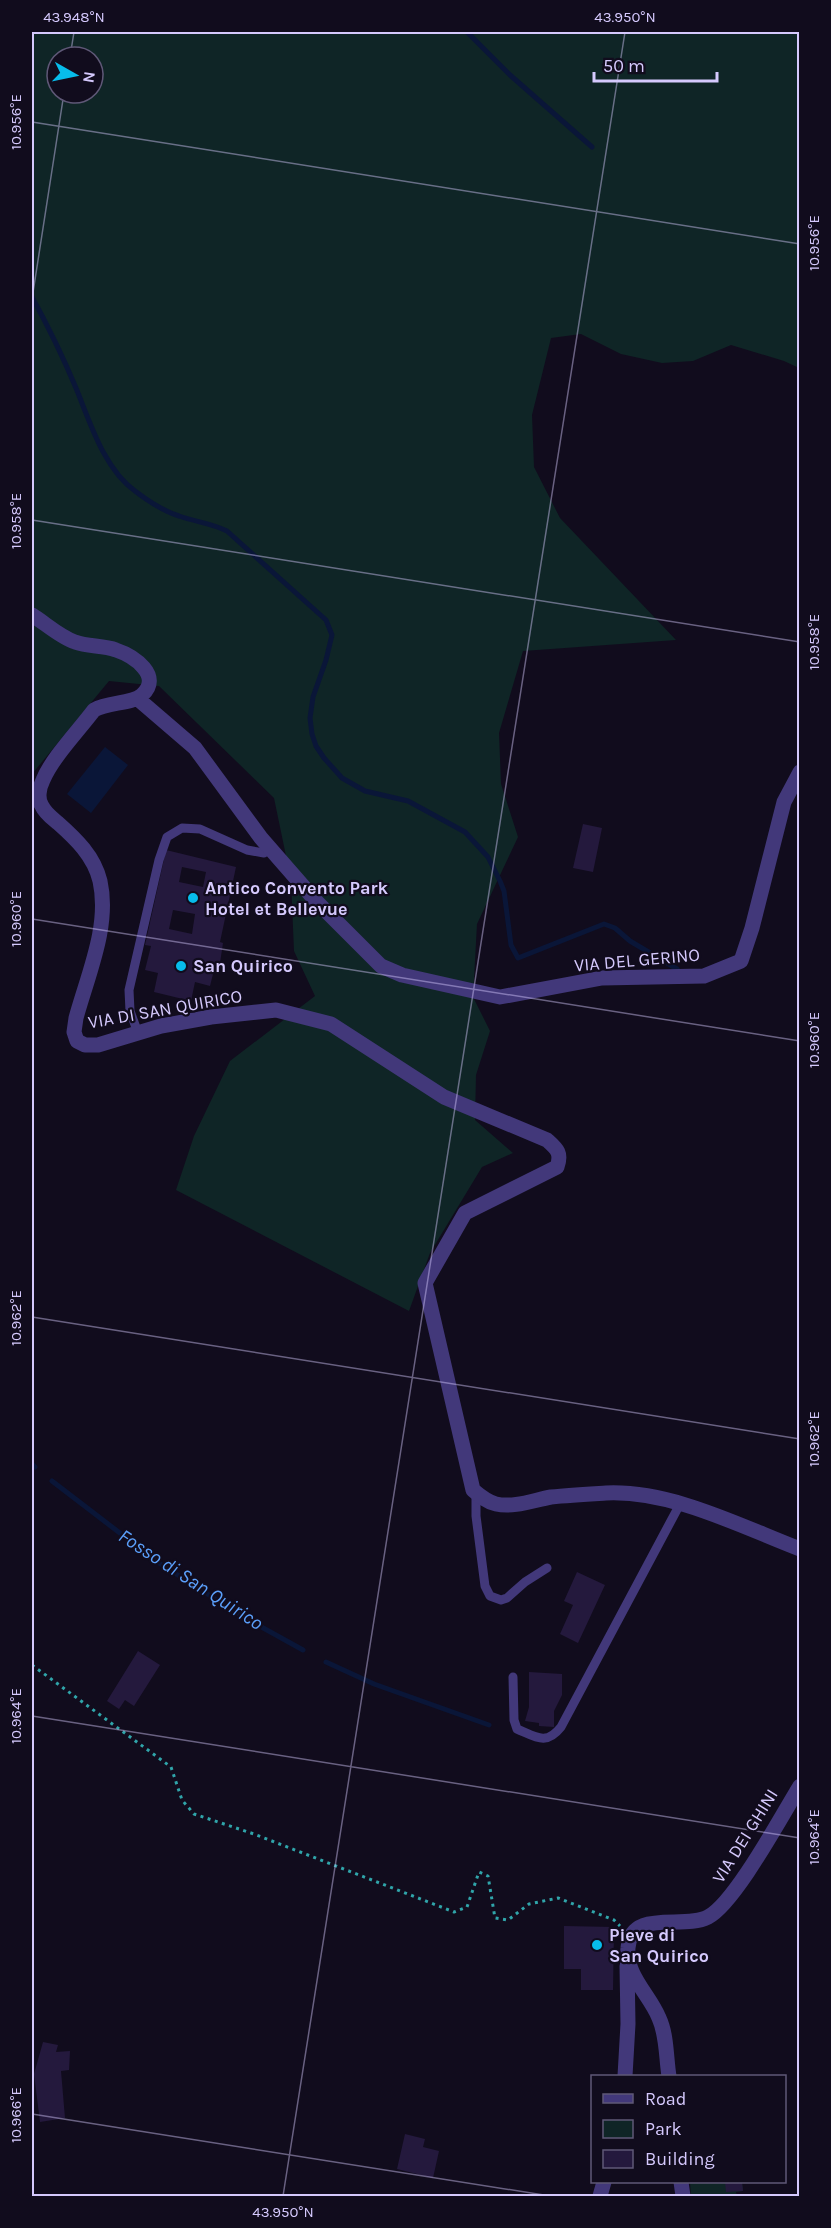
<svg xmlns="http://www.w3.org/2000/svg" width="831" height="2228" font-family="Karla,sans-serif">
<rect width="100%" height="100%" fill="#110c1d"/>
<path fill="#0f2526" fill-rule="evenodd" d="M32,32H799V368L784,361L731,345L693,361L662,363L621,354L581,334L551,338L532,415L534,467L560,518L676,640L523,651L499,733L501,784L518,837L477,924L473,997L490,1031L476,1075L475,1120L513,1153L482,1167L430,1253L409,1311L176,1190L194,1136L230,1061L315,996L294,951L291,880L274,798L159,686L109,681L32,774ZM57,57H93V93H57Z
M690,2182H742L743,2191L736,2192L737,2196H691Z"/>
<path fill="#0a1638" d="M105,747L128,765L91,813L67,794Z"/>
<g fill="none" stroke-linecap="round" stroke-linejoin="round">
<path stroke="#0a1638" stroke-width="5" d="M467,32L510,75L592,147
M32,297C48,326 63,357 76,388C90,422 104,469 135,491C148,501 163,511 179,516C196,522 211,523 227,531L326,620L332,635L326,660L313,697L310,718L312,734L316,746L324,758L342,778L365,791L408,801L465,832L488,857L500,881L504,891L511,945L518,958L604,924L615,928L630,941L677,969L680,973
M32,1464L35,1467
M52,1481L159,1563L245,1618L303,1650
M326,1662L374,1684L489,1725"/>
</g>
<path fill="#24193d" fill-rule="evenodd" d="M583,824L602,828L593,872L573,868Z
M166,850L236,867L220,942L223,943L220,963L216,962L210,986L195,982L191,1001L154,992L158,973L145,970L151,946L145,945ZM182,867L206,872L203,887L179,882ZM173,910L195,914L192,934L169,929Z
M577,1572L605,1585L578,1643L560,1634L573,1605L564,1601Z
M138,1651L160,1665L134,1706L125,1700L119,1709L107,1701Z
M529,1672L562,1674V1695L554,1711V1727L539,1726V1723L525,1721L529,1707Z
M564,1926L614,1927L613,1990H581V1969H564Z
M43,2042L58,2045L56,2052L70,2051L69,2070L61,2071L65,2118L40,2122L34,2074Z
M405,2134L425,2139L423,2147L439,2151L433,2178L397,2169Z
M725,2182H742L743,2191L726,2192Z"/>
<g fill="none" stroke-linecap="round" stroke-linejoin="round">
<path stroke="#30a5aa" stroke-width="3" stroke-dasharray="3 4.5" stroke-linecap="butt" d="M32,1665L171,1767L182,1800L194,1814L254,1834L454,1912L467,1907L479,1872L488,1876L495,1918L508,1920L529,1904L558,1898L614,1920L620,1926"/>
<path stroke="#42387a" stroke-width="9" d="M138,1033L130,1011L129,990L159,860L167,837L182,828L200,829L247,850L264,853L270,848
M476,1492V1516L485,1586L490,1596L501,1600L507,1598L525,1582L547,1568
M513,1677L514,1720L517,1729C536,1737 546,1746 561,1727L680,1504"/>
<path stroke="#42387a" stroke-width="15" d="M32,615C45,623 60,637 75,642C88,647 103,645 116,650C134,656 163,676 142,695C132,704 108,702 94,710C79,730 52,758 43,780C39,788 37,799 42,806C45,813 52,818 58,823C76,839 94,856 100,881C110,926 88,974 76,1018L74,1032L77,1041L85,1045H98L161,1026L211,1017L276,1010L331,1024L444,1097L547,1140C557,1149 562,1153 557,1167L465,1213L425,1283L473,1490C480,1496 487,1502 496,1504C514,1508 534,1500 551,1497C569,1495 588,1494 606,1493C671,1490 740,1526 800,1549
M138,699L195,748L261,838L316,901L381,966L402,975L500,997L602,978L704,976L741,961L752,928L784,802L800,772
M625,2076L628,2024L627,1966
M669,2076C666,2058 667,2035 659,2018C650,1995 625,1975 628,1948C631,1908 683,1930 708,1917C735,1903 782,1815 800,1786
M681,2182L683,2196
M600,2196L604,2182"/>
</g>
<path fill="none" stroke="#d5c9fd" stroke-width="1.5" stroke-opacity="0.45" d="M70,57L74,32M32,122L800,244M32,299L64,93M32,520L800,642M32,919L800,1041M32,1317L800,1439M32,1716L800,1838M32,2114L550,2196M283,2196L625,32"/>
<g fill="#07bceb" stroke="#110c1d" stroke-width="2">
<circle cx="193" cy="898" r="6"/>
<circle cx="181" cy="966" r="6"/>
<circle cx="597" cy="1945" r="6"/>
</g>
<g text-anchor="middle" stroke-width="4.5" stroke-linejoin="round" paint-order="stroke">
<g font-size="18" font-weight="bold" fill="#d5c9fd" stroke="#110c1d" text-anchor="start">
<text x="205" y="894">Antico Convento Park<tspan x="205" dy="21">Hotel et Bellevue</tspan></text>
<text x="193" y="972">San Quirico</text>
<text x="609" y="1941">Pieve di<tspan x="609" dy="21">San Quirico</tspan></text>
</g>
<g font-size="18" fill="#d5c9fd" stroke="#110c1d">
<text transform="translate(637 960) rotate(-5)" y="6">VIA DEL GERINO</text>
<text transform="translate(165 1009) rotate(-10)" y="6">VIA DI SAN QUIRICO</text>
<text transform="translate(745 1836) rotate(-58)" y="6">VIA DEI GHINI</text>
</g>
<g font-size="20" font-style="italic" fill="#5b9ffa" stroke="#110c1d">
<text transform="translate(191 1579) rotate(33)" y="7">Fosso di San Quirico</text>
</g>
</g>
<rect width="831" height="2228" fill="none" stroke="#110c1d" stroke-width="66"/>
<rect x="591" y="2075" width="195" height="108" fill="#110c1d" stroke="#5f5877" stroke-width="1.5"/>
<rect x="603" y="2094" width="30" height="9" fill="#42387a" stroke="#5f5877" stroke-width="1.5"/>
<text x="645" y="2105" font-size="18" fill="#d5c9fd">Road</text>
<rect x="603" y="2120" width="30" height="18" fill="#0f2526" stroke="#5f5877" stroke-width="1.5"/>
<text x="645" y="2135" font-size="18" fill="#d5c9fd">Park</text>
<rect x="603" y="2150" width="30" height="18" fill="#24193d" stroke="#5f5877" stroke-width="1.5"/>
<text x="645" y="2165" font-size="18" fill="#d5c9fd">Building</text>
<g transform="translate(75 75) rotate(99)"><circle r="28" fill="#110c1d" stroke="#5f5877" stroke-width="1.5"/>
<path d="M0-4.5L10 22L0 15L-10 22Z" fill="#07bceb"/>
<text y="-9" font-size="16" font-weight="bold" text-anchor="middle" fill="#d5c9fd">N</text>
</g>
<path d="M594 72v9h123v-9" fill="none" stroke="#d5c9fd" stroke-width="3"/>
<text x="603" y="72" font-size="18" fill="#d5c9fd" stroke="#110c1d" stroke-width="4.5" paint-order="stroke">50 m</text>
<rect x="33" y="33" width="765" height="2162" fill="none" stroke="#d5c9fd" stroke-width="2"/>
<g font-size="15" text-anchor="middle" fill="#d5c9fd">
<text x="74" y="22">43.948°N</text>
<text x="625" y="22">43.950°N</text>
<text transform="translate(16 122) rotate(-90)" y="5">10.956°E</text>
<text transform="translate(814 243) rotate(-90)" y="5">10.956°E</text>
<text transform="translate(16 521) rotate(-90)" y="5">10.958°E</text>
<text transform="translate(814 642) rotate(-90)" y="5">10.958°E</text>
<text transform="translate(16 919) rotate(-90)" y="5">10.960°E</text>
<text transform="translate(814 1040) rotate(-90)" y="5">10.960°E</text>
<text transform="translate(16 1318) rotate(-90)" y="5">10.962°E</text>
<text transform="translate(814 1439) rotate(-90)" y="5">10.962°E</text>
<text transform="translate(16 1716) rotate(-90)" y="5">10.964°E</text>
<text transform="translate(814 1837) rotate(-90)" y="5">10.964°E</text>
<text transform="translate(16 2115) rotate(-90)" y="5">10.966°E</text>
<text x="283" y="2217">43.950°N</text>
</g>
</svg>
